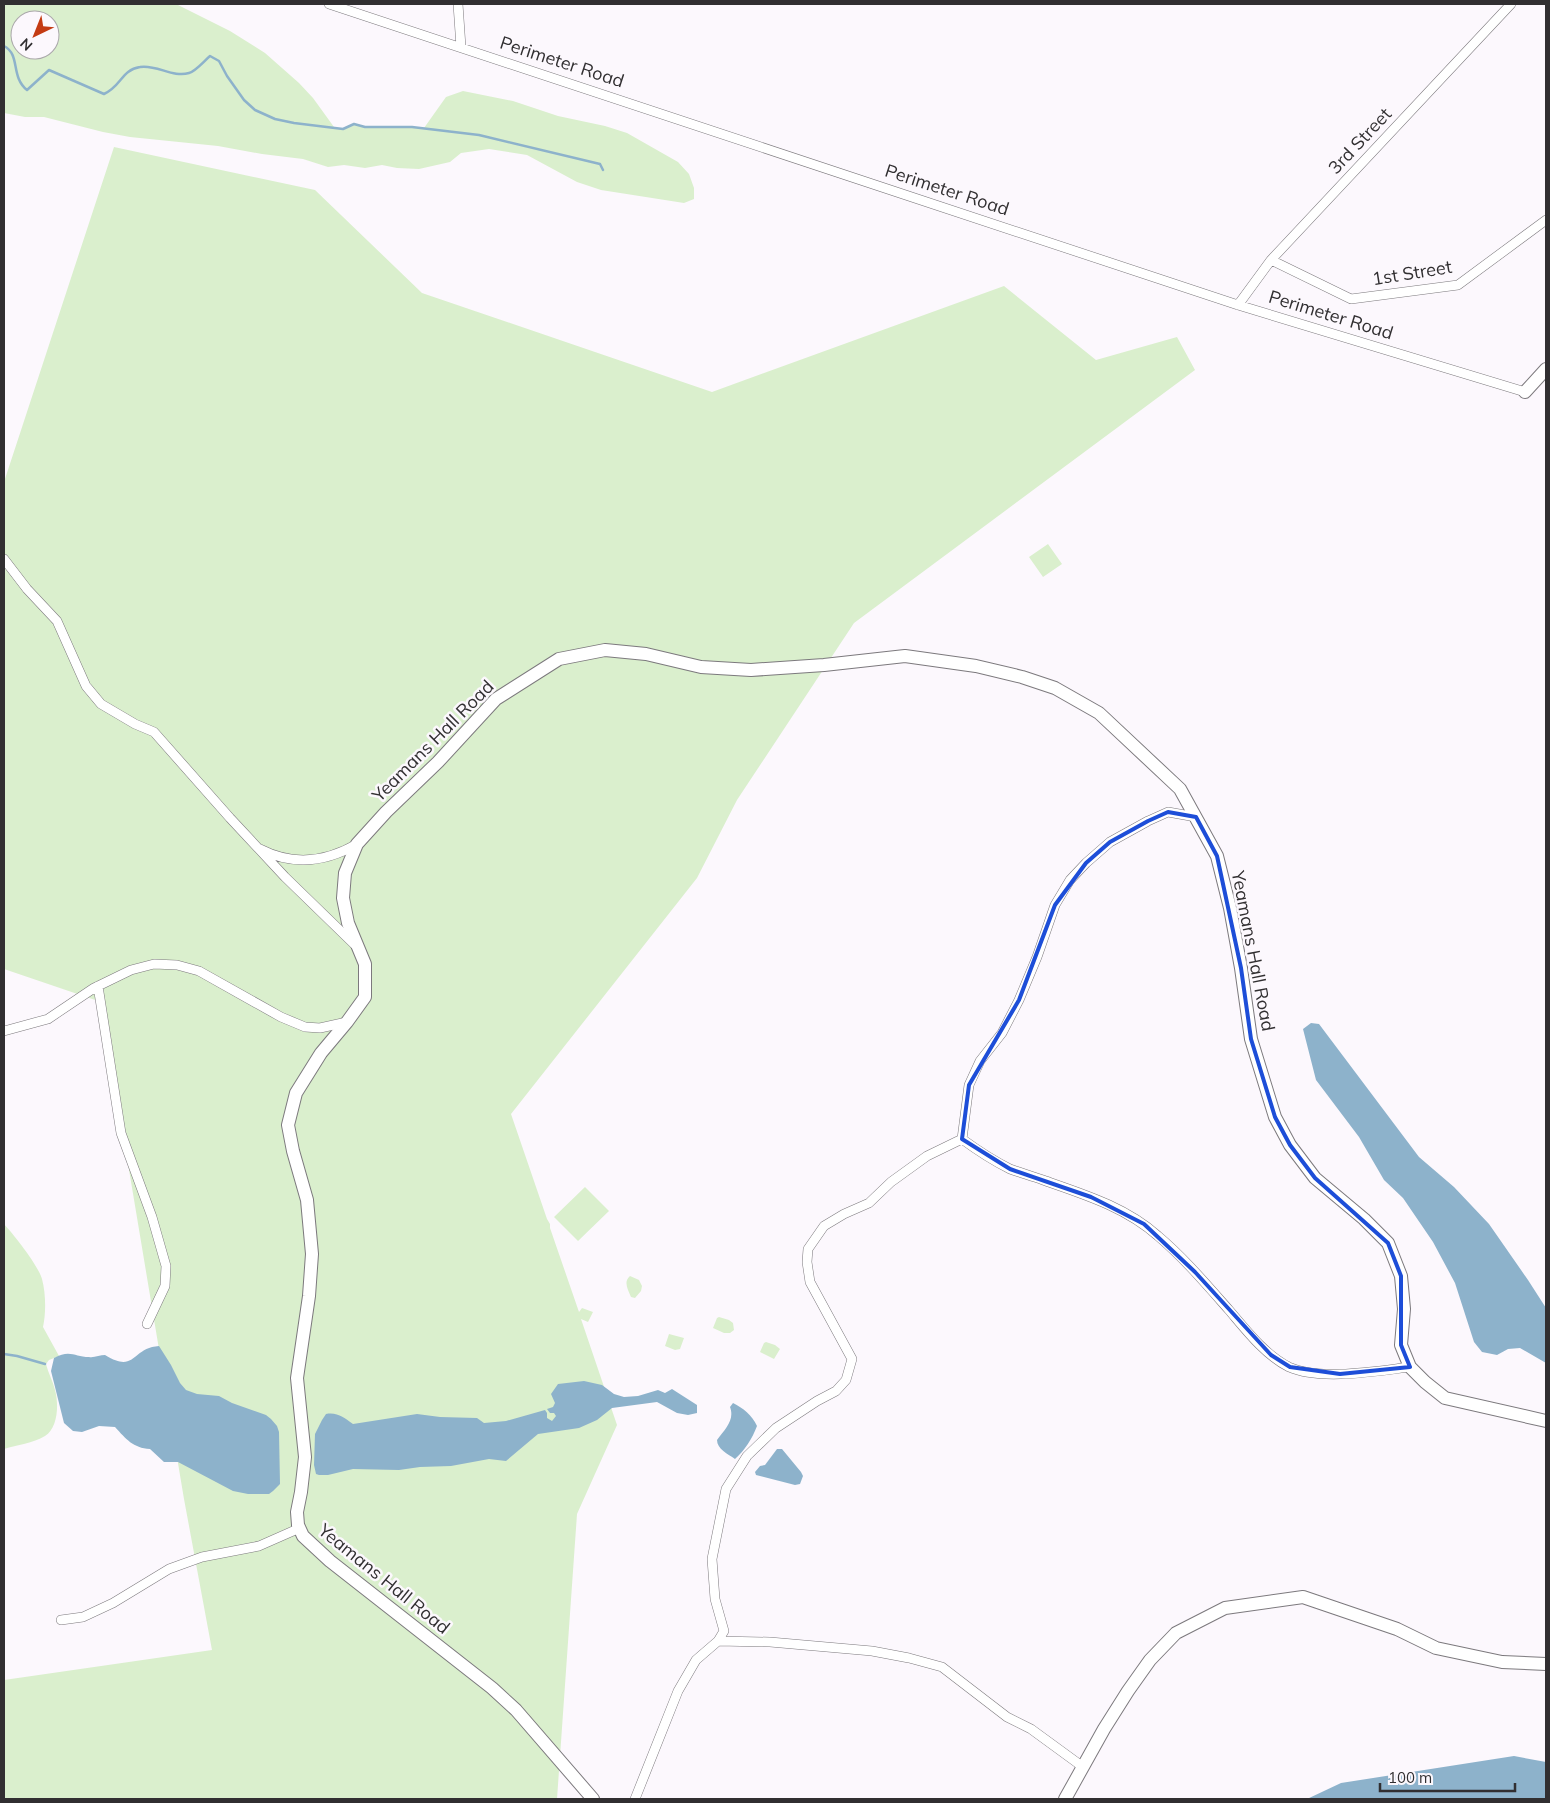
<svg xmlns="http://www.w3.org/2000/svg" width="1550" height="1803" font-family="Mulish,sans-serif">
<rect width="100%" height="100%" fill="#fcf8fd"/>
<path fill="#daefcd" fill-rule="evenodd" d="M4,4H176L230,31L265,53L299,83L313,98L334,127L343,129L354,124L365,127L424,128L446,97L463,91L513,101L558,116L605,126L627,133L678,162L689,174L694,188V199L684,203L601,190L577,182L527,155L489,149L461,153L450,162L419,169L397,168L382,165L365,168L344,165L328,167L303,159L262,154L218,146L130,137L103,132L44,117H25L4,113ZM20,20H50V50H20Z
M114,147L315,190L422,293L712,392L1004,286L1096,360L1177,337L1195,370L854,623L737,800L697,878L511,1114L547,1219L550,1224V1228L579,1312L582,1308L593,1312L588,1322L581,1319L617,1425L577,1514L557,1799H4V1680L212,1650L184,1499L101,1002L4,969V482Z
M1048,544L1062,564L1043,577L1029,557Z
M585,1187L609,1211L578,1241L554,1217Z
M4,1224C14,1235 38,1265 42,1279C46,1294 46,1313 43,1327L59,1356L49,1360L46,1364C48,1373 53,1381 55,1390C59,1404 58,1428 45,1436C33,1443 17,1445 4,1449Z
M630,1276L639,1280L642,1286L641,1291L635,1298L631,1297C628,1289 623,1282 630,1276Z
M719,1317L729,1320L733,1323L734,1330L730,1333H724L713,1328L717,1318Z
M669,1334L684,1338L680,1349L675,1350L665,1346Z
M766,1342L775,1345L780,1349L774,1359L760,1352L764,1343Z"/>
<path fill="#8db2cb" d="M1311,1023L1319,1024L1419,1157L1454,1187L1489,1224L1528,1280L1546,1308V1363L1520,1348L1508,1349L1497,1355L1482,1352L1474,1342L1455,1283L1433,1242L1403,1198L1384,1180L1359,1137L1316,1080L1303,1029Z
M159,1346L171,1365L180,1383L186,1390L197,1394L219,1396L232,1403L266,1415L271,1419L277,1426L279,1432L280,1484L273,1491L269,1494H248L233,1491L178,1462H164L150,1449C133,1448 126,1439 115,1427L99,1426L82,1432L73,1431L64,1423L51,1371L54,1358C70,1349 75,1357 89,1357C94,1358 100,1355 105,1355C136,1374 131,1348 159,1346Z
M584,1381L602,1385L614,1394L624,1397L638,1396L658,1390L665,1393L672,1389L697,1405V1413L688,1415L677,1413L657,1402L612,1408L597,1420L579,1428L538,1434L506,1461L489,1459L451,1466L420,1467L399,1470L353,1469L328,1475H319L316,1474L314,1465L315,1434L322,1420L326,1414C338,1412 344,1418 353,1424L417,1414L440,1417L477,1418L484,1423L506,1421L545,1410L547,1413V1418L552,1421L556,1416L554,1413H550L547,1409L553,1407L555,1403L551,1394L558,1384Z
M733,1403C743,1408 752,1415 757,1426C752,1439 745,1450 735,1459C728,1454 717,1449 717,1440C725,1429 735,1420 730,1407Z
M777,1449H782L801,1472L803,1476L800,1484L795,1485L756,1475L755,1472L760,1466L765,1465Z
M1514,1756L1546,1762V1799H1307L1341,1783Z"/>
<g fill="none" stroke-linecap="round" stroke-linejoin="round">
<path stroke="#8db2cb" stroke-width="2.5" d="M4,46C21,55 10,76 27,90L49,70L104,94C122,86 121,70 140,67C156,64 173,78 189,73C196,71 204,61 210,56L219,61L227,76L244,100L255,110L275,119L294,123L343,129L354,124L365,127H412L479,135L600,164L603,170
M4,1354L17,1356L45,1364"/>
<g stroke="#7c797d" stroke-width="10">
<path id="street" d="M329,4L1238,305L1525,392
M458,4L461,47
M1271,260L1351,299L1458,285L1546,220
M1238,305L1271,260L1511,4
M4,559L27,589L57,621L86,686L101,704L135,724L154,732L230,818L285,877L354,944
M260,849C293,866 326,862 357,844
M98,986L121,1133L152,1217L166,1266L165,1286L147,1324
M4,1031L48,1019L94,988L131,970L154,964L177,965L199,971L281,1017L305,1027L320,1028L347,1022
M962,1139C977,1150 994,1161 1010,1169C1021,1173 1032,1176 1043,1180C1083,1194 1126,1207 1158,1236C1184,1258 1206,1284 1229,1310C1246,1330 1265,1355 1289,1367C1320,1381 1377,1371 1410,1367
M61,1620L83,1617L113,1603L169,1569L202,1557L259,1546L300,1528
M718,1641L770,1642L872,1651L909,1658L942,1667L1007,1717L1031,1729L1083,1767
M635,1799L678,1691L696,1660L718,1641L724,1631L715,1599L712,1559L726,1489L747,1456L776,1428L817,1401L836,1391L846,1380L852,1359L810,1282L807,1262L808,1249L824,1226L844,1214L869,1203L891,1182L927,1156L962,1139L969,1085L980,1061L1002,1033L1019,1000L1037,957L1055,905L1070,880L1086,863L1110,842L1148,821L1168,812L1196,817"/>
</g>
<g stroke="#7c797d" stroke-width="14">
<path id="secondary" d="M1525,392L1546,369
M593,1799L516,1710L492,1688L330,1561L303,1536L298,1525L297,1512L301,1492L305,1457L297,1378L309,1296L312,1254L307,1200L293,1151L288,1125L296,1093L321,1053L347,1022L365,997V964L348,923L343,898L345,873L357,844L386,812L438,762L496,699L559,659L605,650L646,654L701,667L751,670L824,665L905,656L976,666L1022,677L1055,688L1099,713L1180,789L1217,856L1230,908L1241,968L1251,1039L1275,1117L1290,1145L1315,1178L1364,1219L1388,1243L1401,1276L1404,1309L1401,1345L1410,1367L1425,1382L1445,1398L1546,1421
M1065,1799L1104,1729L1128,1691L1150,1660L1176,1633L1225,1608L1303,1597L1397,1629L1436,1648L1502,1662L1546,1664"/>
</g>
<use href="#street" stroke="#fff" stroke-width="9"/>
<use href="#secondary" stroke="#fff" stroke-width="12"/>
</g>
<path fill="none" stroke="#1d4ed8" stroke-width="4" stroke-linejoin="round" d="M1168,812L1196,817L1217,856L1241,968L1251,1039L1275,1117L1290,1145L1315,1178L1388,1243L1401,1276V1345L1410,1367L1340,1374L1290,1367L1271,1355L1195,1272L1144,1224L1091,1197L1010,1169L962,1139L969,1085L1019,1000L1055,905L1086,863L1110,842L1148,821Z"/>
<g text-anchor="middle" stroke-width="5" stroke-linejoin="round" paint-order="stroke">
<g font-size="18" fill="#312f31" stroke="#fcf8fd">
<text transform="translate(562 62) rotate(18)" y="6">Perimeter Road</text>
<text transform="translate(1360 141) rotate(-47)" y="6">3rd Street</text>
<text transform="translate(947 190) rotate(18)" y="6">Perimeter Road</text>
<text transform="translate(1412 273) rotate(-9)" y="6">1st Street</text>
<text transform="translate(1331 315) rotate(17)" y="6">Perimeter Road</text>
<text transform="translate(433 741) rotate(-45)" y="6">Yeamans Hall Road</text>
<text transform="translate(1253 951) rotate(79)" y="6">Yeamans Hall Road</text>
<text transform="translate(384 1579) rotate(39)" y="6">Yeamans Hall Road</text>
</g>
</g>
<rect width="1550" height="1803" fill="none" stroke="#312f31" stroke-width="10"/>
<g transform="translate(35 35) rotate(223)"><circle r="24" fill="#fcf8fd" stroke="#aba8ab"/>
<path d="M0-4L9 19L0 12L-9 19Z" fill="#c43b13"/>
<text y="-8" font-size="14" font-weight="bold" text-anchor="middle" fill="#312f31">N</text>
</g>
<path d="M1380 1783v8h135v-8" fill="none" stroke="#312f31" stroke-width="2.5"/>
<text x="1388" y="1783" font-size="15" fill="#312f31" stroke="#fcf8fd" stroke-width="4" paint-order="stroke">100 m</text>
</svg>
